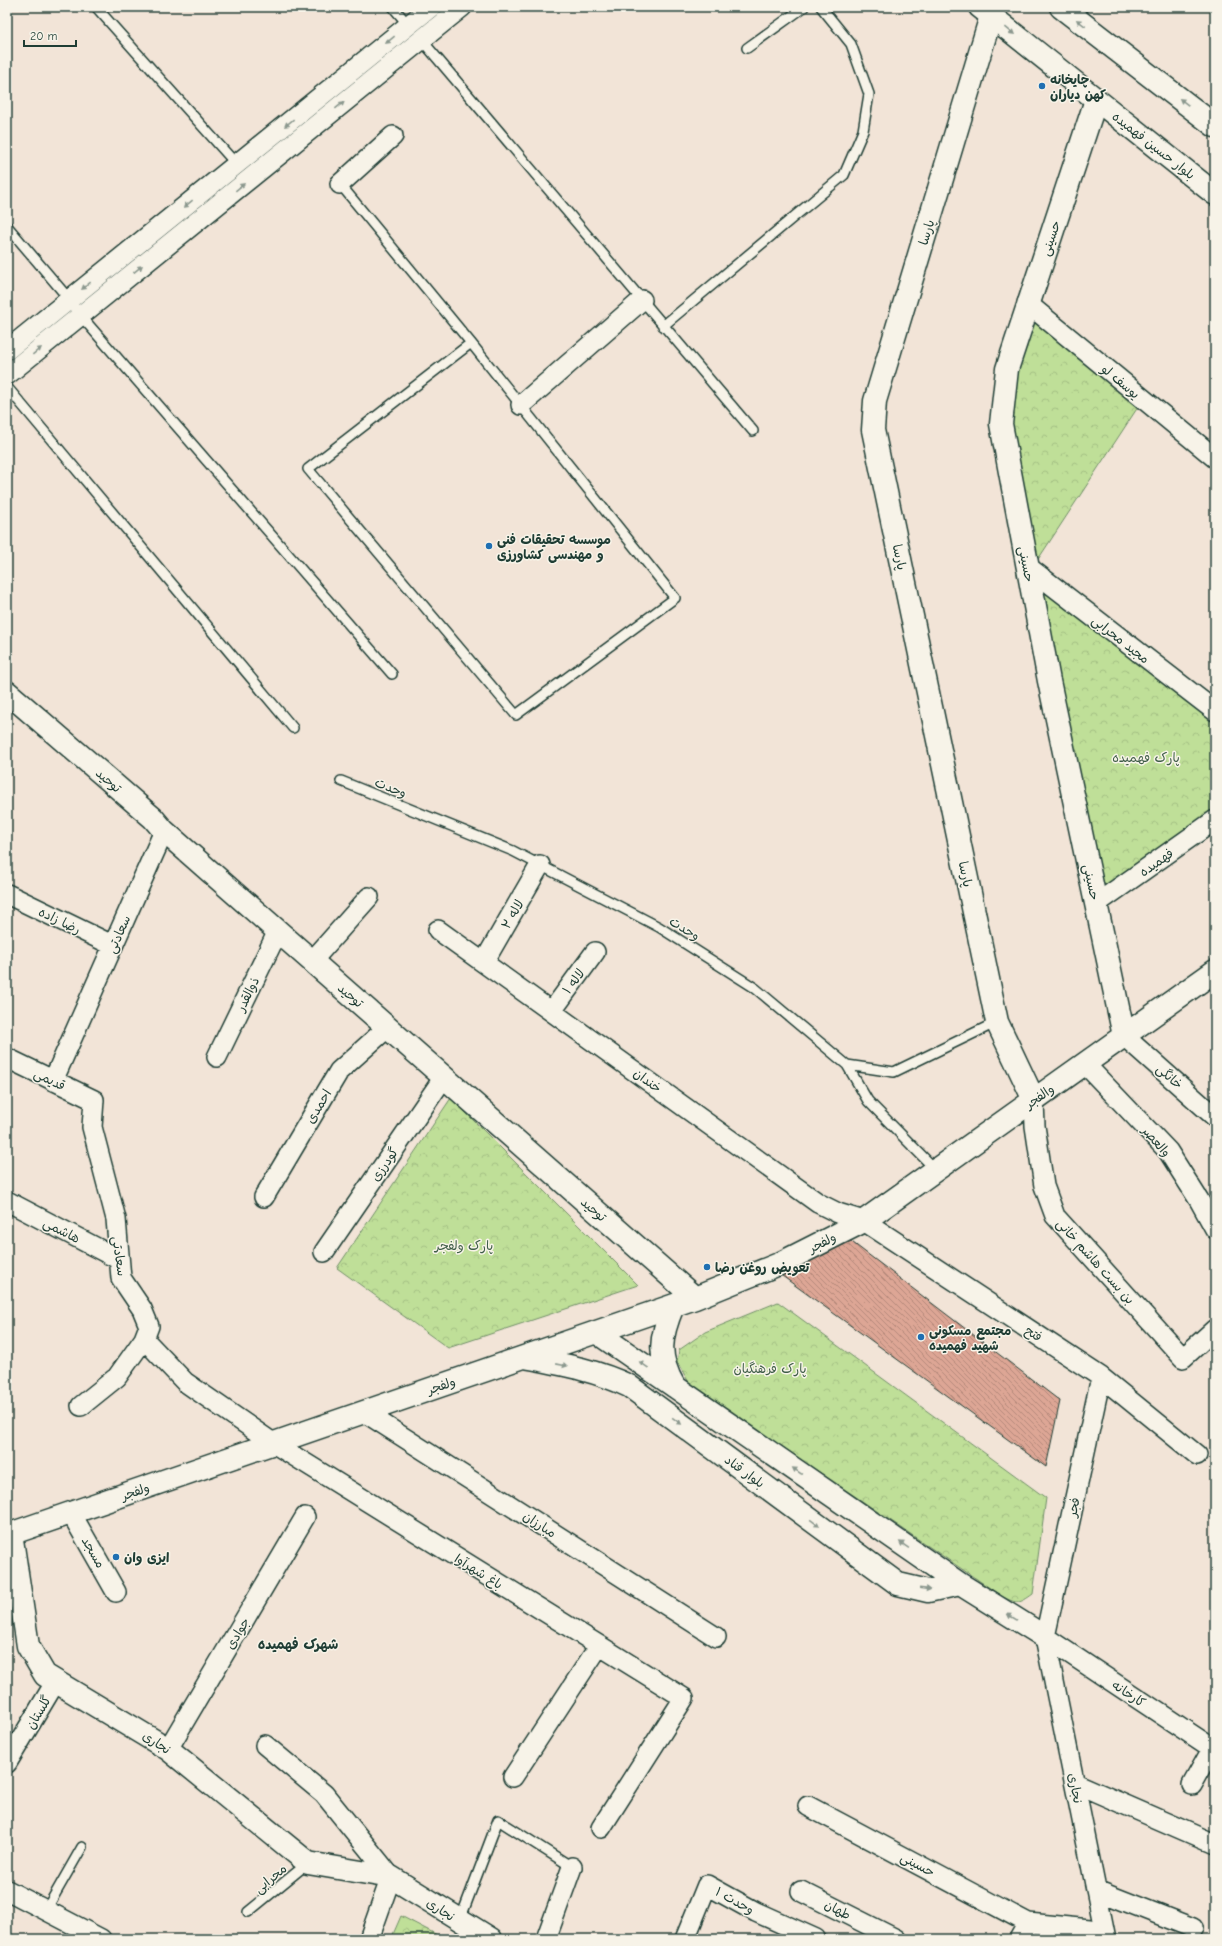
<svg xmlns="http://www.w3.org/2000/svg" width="1222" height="1946" font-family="'Comic Neue','Playpen Sans Arabic',sans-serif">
<defs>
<pattern id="forest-crowns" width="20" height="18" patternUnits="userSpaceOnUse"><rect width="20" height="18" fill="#bfdf98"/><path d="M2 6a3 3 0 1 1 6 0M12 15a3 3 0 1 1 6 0" fill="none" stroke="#a4c084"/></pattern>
<pattern id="building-back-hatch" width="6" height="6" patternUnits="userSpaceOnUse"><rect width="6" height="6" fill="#dda695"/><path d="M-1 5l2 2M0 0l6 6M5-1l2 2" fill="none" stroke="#b3887a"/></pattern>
</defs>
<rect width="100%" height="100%" fill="#f2e4d7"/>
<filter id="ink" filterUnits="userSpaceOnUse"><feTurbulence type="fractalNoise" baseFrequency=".025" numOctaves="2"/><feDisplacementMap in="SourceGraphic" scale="8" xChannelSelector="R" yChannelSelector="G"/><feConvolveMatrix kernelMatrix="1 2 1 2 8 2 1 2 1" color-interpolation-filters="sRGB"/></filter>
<g filter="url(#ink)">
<path fill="url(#forest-crowns)" stroke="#6f8e66" d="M1031,314L1140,404L1035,564L1006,426L1012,371Z
M1038,585L1215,722V812L1103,887Z
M451,1098L638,1285L448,1348L337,1268Z
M778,1302L1046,1498L1033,1594C1019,1604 1018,1604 1003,1597L690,1384L677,1362L679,1350L705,1332Z
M401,1916L445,1939H391Z"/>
<path fill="url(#building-back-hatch)" stroke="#1f3d34" d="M844,1236L1060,1401L1046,1467L778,1273Z"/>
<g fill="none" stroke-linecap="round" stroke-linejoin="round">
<g stroke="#1f3d34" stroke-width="12">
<path id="lane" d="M96,7L237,165
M393,7L410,27
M420,38L753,431
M747,48L804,7
M340,184L471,343L675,598L516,715L308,469L471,343
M7,226L69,299L81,316L392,674
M663,326L844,175L863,131L869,94L851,44L821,7
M7,387L293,728
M341,781L513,851L659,927L755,988L847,1065L894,1072L997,1022
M847,1065L868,1101L936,1170
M46,1910L82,1847
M248,1912L308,1863
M460,1920L498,1820L572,1867"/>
</g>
<g stroke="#1f3d34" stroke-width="22">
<path id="street" d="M340,184L393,136
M1027,303L1215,458
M7,350L431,7
M7,375L462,7
M521,405L642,300
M1027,566L1215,711
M7,894L112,945
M1096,904L1215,820
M438,930L818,1203L838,1213L864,1221L1101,1377L1197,1455
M312,961L369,897
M484,962L540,865
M552,1011L595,952
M1124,1036L1215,1117
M217,1057L278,931
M7,1058L94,1100L92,1127L116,1219L121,1278L142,1309L149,1326L144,1339L117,1377L81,1406
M1085,1064L1168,1151L1199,1200L1215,1229
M53,1081L164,831
M1034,1100L1035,1126L1044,1186L1055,1216L1183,1358L1215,1329
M264,1197L339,1071L387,1028
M7,1201L118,1259
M324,1252L444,1077
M144,1339L185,1382L273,1443L684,1698L601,1828
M1101,1377L1045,1637L1106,1939
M364,1412L716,1637
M71,1513L116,1592
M1045,1637L1212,1748
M265,1745L324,1794L391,1877L369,1939
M168,1749L305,1517
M7,1763L56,1681
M513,1777L599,1646
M1075,1783L1215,1844
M1192,1785L1215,1744
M808,1806L1028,1923L1090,1929
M7,1890L101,1939
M1096,1890L1193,1928
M801,1891L896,1939
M546,1939L572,1867
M685,1939L707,1885L756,1912L816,1939
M1019,1939L1028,1923"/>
</g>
<g stroke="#1f3d34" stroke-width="25">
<path id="secondary" d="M991,16L875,401L873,430L997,1022L1034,1100
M1096,100L1007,369L1001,424L1049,681L1124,1036
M7,692L153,818L164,831L695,1298
M673,1306C660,1337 657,1356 674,1386
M596,1332L960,1584L1045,1637
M525,1357C561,1364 596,1370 629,1386L898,1584L928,1591L960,1584
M11,1533L28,1646L45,1675L168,1749L308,1863L391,1877L491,1939
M7,1535L695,1298L779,1264L864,1221L1215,971"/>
</g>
<g stroke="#1f3d34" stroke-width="25">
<path id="primary" d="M980,7L1215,194
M1061,7L1215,126"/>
</g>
<path stroke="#1f3d34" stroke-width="2.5" stroke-dasharray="4 3" stroke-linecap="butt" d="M419,1939H422"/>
<use href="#lane" stroke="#f7f3e8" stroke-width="9"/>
<use href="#street" stroke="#f7f3e8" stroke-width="19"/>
<use href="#secondary" stroke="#f7f3e8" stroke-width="22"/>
<use href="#primary" stroke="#f7f3e8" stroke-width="22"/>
</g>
<defs><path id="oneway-solid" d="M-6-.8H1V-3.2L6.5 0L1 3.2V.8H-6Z"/></defs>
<g fill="#8b988e">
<use href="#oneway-solid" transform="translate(1081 23) rotate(-143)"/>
<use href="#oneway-solid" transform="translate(1010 31) rotate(39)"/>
<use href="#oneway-solid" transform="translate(390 40) rotate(141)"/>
<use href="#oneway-solid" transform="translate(1184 102) rotate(-143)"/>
<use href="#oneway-solid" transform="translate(340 105) rotate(-39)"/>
<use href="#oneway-solid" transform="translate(289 123) rotate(141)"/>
<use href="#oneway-solid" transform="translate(240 187) rotate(-39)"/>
<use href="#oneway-solid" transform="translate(188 204) rotate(141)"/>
<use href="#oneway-solid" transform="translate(138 269) rotate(-39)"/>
<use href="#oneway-solid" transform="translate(86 286) rotate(141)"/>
<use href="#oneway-solid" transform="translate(37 351) rotate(-39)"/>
<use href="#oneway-solid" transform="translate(562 1365) rotate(11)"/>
<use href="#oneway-solid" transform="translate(644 1365) rotate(-145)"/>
<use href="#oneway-solid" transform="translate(677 1421) rotate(36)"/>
<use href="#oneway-solid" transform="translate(797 1471) rotate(-145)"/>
<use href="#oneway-solid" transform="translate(815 1523) rotate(36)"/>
<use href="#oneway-solid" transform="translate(904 1545) rotate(-145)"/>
<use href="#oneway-solid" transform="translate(925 1589) rotate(7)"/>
<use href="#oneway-solid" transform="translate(1012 1617) rotate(-148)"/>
</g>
</g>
<g fill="#1f6fb2" stroke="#f7f3e8" stroke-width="1.5">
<circle cx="1042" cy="86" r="4"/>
<circle cx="489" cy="546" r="4"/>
<circle cx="707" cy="1267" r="4"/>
<circle cx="921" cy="1337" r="4"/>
<circle cx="116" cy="1557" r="4"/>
</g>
<g text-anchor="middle" stroke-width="3" stroke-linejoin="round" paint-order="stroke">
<g font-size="13" font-weight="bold" fill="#1f3d34" stroke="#f7f3e8" text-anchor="start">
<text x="1050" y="84">چایخانه<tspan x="1050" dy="15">کهن دیاران</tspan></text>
<text x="497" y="544">موسسه تحقیقات فنی<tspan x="497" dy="15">و مهندسی کشاورزی</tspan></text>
<text x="715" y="1272">تعویض روغن رضا</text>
<text x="929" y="1335">مجتمع مسکونی<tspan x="929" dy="15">شهید فهمیده</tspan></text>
<text x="124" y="1562">ایزی وان</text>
</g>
<g font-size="13" fill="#1f3d34" stroke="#f7f3e8">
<text transform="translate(1154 145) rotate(38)" y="5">بلوار حسین فهمیده</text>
<text transform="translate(926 232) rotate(-73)" y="5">پارسا</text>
<text transform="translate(1050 238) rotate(-71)" y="5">حسینی</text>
<text transform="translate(1121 381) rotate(40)" y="5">یوسف لو</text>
<text transform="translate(900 557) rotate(78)" y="5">پارسا</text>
<text transform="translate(1027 564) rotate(79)" y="5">حسینی</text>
<text transform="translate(1121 639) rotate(38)" y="5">مجید محرابی</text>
<text transform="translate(109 780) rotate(41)" y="5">توحید</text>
<text transform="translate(391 787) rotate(22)" y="5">وحدت</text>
<text transform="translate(1156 862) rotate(-35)" y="5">فهمیده</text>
<text transform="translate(966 874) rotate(78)" y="5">پارسا</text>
<text transform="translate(1092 882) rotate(78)" y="5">حسینی</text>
<text transform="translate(512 914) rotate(-60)" y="5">لاله ۲</text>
<text transform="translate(60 920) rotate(26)" y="5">رضا زاده</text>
<text transform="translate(685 928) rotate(32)" y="5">وحدت</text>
<text transform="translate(118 934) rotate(-66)" y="5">سعادتی</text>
<text transform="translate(573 981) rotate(-53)" y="5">لاله ۱</text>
<text transform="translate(247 994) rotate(-64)" y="5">ذوالقدر</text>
<text transform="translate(351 995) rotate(41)" y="5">توحید</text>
<text transform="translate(1170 1076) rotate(42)" y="5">خانگی</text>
<text transform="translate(50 1079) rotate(26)" y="5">قدیمی</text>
<text transform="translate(648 1080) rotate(36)" y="5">خندان</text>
<text transform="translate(1039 1096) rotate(-35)" y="5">والفجر</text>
<text transform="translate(318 1106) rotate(-59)" y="5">احمدی</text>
<text transform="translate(1157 1141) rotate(49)" y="5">والعصر</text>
<text transform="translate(384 1164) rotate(-55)" y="5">گودرزی</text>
<text transform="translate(594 1209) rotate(41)" y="5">توحید</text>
<text transform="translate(62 1230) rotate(27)" y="5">هاشمی</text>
<text transform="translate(822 1242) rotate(-27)" y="5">ولفجر</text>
<text transform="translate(120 1256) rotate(82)" y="5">سعادتی</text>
<text transform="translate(1096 1261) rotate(48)" y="5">بن بست هاشم خانی</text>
<text transform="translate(1034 1333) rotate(33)" y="5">فتح</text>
<text transform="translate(441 1385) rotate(-19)" y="5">ولفجر</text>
<text transform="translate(745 1471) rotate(36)" y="5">بلوار قناد</text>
<text transform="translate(135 1491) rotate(-19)" y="5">ولفجر</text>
<text transform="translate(1073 1507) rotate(-78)" y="5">فجر</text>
<text transform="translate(540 1524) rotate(33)" y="5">مبارزان</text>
<text transform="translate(94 1552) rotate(60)" y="5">مسجد</text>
<text transform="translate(479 1571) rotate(32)" y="5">باغ شهرآوا</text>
<text transform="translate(237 1633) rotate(-59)" y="5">جوادی</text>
<text transform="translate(1129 1693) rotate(34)" y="5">کارخانه</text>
<text transform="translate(38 1712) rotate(-59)" y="5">گلستان</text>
<text transform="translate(157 1742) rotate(33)" y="5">نجاری</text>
<text transform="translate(1076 1788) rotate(79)" y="5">نجاری</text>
<text transform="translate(918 1864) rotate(28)" y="5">حسینی</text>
<text transform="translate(270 1878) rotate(-40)" y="5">محرابی</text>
<text transform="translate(735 1900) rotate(29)" y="5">وحدت ۱</text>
<text transform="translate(441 1909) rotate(33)" y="5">نجاری</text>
<text transform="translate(838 1909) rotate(27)" y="5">طهان</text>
</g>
<g font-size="13" fill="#3f5d48" stroke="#f7f3e8">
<text x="1146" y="762">پارک فهمیده</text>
<text x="464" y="1250">پارک ولفجر</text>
<text x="770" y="1373">پارک فرهنگیان</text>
</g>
<g font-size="14" font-weight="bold" fill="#1f3d34" stroke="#f7f3e8">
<text x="298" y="1649">شهرک فهمیده</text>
</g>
</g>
<rect width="1222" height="1946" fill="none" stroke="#f7f3e8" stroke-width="24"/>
<rect x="12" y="12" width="1198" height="1922" fill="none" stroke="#1f3d34" stroke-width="1.5" filter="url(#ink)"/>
<path d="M24 40v6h52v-6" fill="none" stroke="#1f3d34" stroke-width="2"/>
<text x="30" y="40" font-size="12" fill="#1f3d34" stroke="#f7f3e8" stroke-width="3" paint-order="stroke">20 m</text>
</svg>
